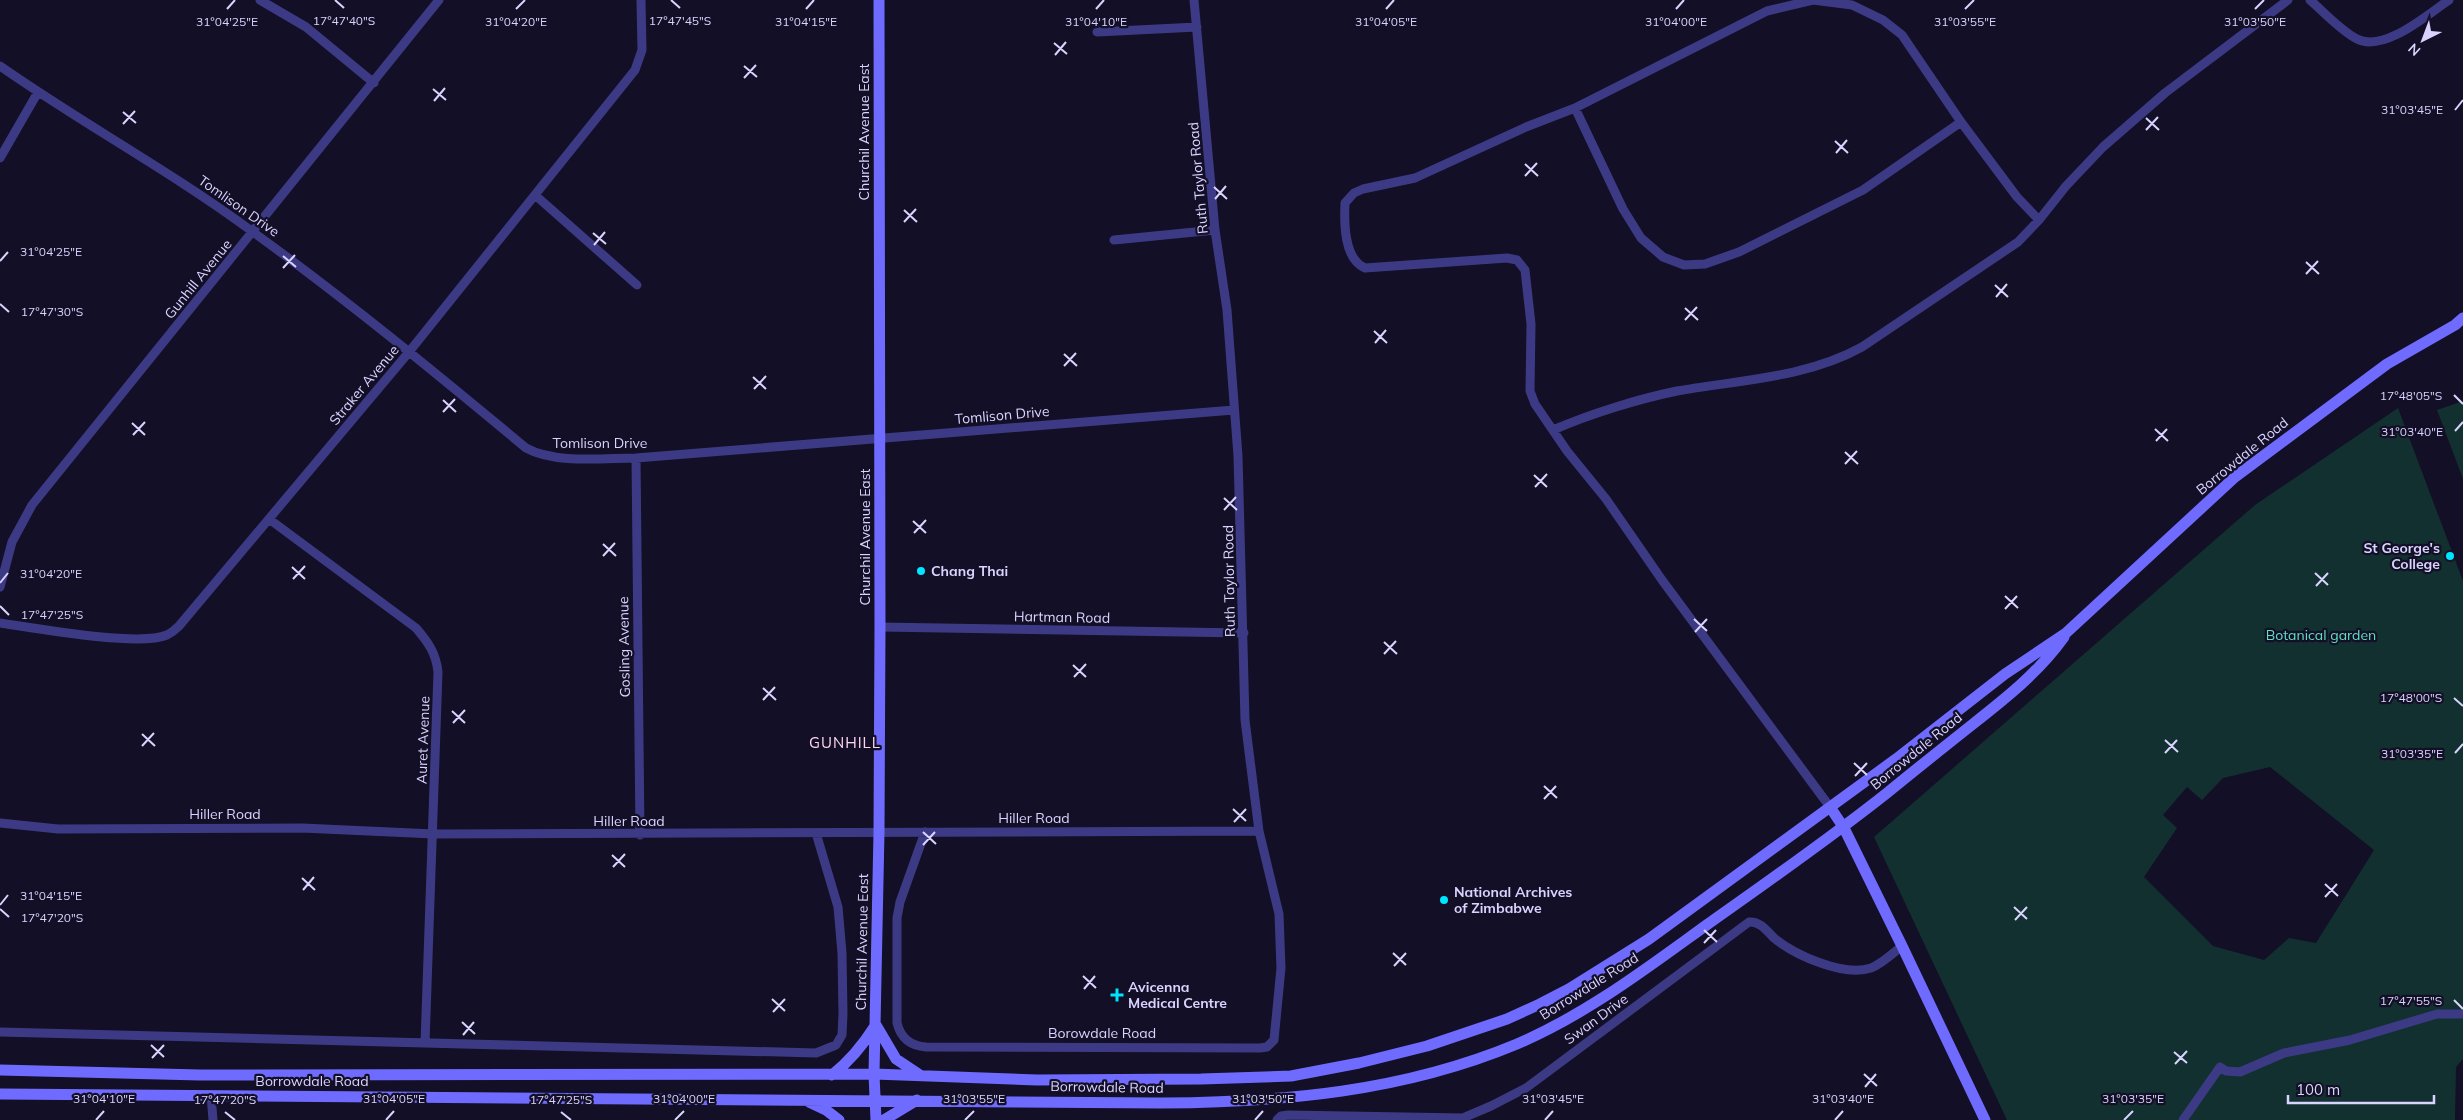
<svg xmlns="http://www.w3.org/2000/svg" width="2463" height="1120" font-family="Mulish,sans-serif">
<rect width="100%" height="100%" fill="#130f26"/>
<path fill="#12302f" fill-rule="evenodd" d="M2463,401V479L2437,410Z
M2398,408L2463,581V1059L2456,1067L2455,1120H2007L1874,837L2255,505ZM2270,767L2374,850L2316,943L2289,938L2264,960L2213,946L2144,877L2177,828L2163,815L2187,787L2202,800L2223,778Z"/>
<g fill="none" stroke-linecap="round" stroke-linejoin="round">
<path stroke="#3d3a85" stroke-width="9" d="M260,0L306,27L374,83
M2310,0C2325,13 2340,30 2357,39C2384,53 2428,14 2449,0
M1097,32L1197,27
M0,66C83,124 172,172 253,232C347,300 437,374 526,448C555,464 603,458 636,458L1234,410
M1575,108L1767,11L1813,0L1852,5L1883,20L1902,35L1961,122L2017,197L2039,220
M0,158L38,92
M535,195L637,285
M1114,240L1215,230
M1553,430C1590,414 1638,399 1677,391C1739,380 1806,378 1862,347L2018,242L2039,220L2066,186L2103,147L2165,93L2288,0
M636,458L640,835
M269,519L416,628C428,642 436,653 438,672L425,1043
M0,587L12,542L32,505L439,0
M0,623C34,628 139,647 167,635C171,633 176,629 179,626L409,352L635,70L642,50L641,0
M880,627L1244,633
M1830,807L1662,580L1606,499L1567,451L1535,404L1530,391L1531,324L1525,270L1517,260L1507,258L1365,268C1344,259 1344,224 1345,203L1354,193L1363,189L1415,178L1526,127L1575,108L1623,209L1641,238L1663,257L1684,265L1705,264L1739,252L1863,190L1961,122
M0,823L58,829L302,828L434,834L1259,831
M925,832L900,902L897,918V1023C901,1039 911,1046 926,1047L1260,1048L1267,1047L1274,1040L1281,968L1279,914L1259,831L1245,720L1238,456L1227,310L1215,230L1194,0
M0,1032L816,1053L836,1045L842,1035L843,1014L842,953L838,907L816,833
M211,1095L213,1120
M1277,1120L1281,1116L1288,1115L1463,1118L1491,1106L1526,1088L1749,922C1760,921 1767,931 1774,938C1795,955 1843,977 1871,968C1882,964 1893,953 1902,946
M2183,1120L2220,1067L2226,1071L2240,1072L2284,1053L2350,1040L2437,1014H2463"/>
<path stroke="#6f6bff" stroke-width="11" d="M1830,807L1844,828L1902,946L1985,1120
M876,1025L896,1059L920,1075
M0,1070L200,1075L874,1074L1037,1080L1201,1079L1291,1076L1359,1063L1427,1046L1507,1019L1540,1004L1569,989L1649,939L1896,759L2005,674L2066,633L2235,477L2387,364L2455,325L2463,318
M832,1075C850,1061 863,1045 875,1026
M0,1094L1161,1103C1283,1102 1402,1092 1517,1044C1587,1014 1647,968 1708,924C1769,881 1829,839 1887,793C1915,770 1944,747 1973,724C2006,698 2039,672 2064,637
M809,1102L826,1110L839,1120
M876,1120L874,1074L879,832L880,627L879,0
M884,1120L917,1100"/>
</g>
<path fill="none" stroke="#d9d4ff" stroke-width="2" d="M335,0L344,8M671,0L680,8M227,9L235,0M516,9L525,0M806,9L814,0M1096,9L1104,0M1386,9L1394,0M1676,9L1684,0M1965,9L1974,0M2255,9L2264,0M1054,43L1067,54M1055,55L1066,42M744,66L757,77M744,78L756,65M433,89L446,100M434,101L445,88M2455,110L2463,100M123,112L136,123M2146,118L2159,130M123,124L135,111M2146,130L2158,117M1835,141L1848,153M1836,153L1847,140M1525,164L1538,176M1525,176L1537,163M1214,187L1227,199M1215,199L1226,186M904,210L917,222M904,222L916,209M593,233L606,244M594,245L605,232M283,256L296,267M0,261L8,252M2306,262L2319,274M283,268L295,255M2306,274L2318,261M1995,285L2008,297M1996,297L2007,284M0,304L9,312M1685,308L1698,320M1685,320L1697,307M1374,331L1387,343M1375,343L1386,330M1064,354L1077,366M1064,366L1076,353M753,377L766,389M754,389L766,376M2454,395L2463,404M443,400L456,412M443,412L455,399M132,423L145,435M2155,429L2168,441M2455,431L2463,422M133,435L145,422M2156,441L2167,429M1845,452L1858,464M1845,464L1857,451M1534,475L1547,487M1535,487L1547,474M1224,498L1237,510M1224,510L1236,497M913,521L926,533M914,533L926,520M603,544L616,556M603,556L615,543M292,567L305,579M2315,573L2328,585M293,579L305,566M0,583L8,573M2316,586L2328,573M2005,596L2018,608M0,606L9,615M2005,609L2017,596M1694,619L1707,631M1695,632L1707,619M1384,642L1397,654M1384,654L1396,641M1073,665L1086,677M1074,677L1086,664M763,688L776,700M2454,698L2463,706M763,700L775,687M452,711L465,723M453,723L465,710M142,734L155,746M2165,740L2178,752M142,746L154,733M2165,753L2177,740M2455,753L2463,744M1854,763L1867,775M1855,776L1867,763M1544,786L1557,798M1544,799L1556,786M1233,809L1246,821M1234,822L1246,809M923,832L936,844M923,845L935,832M612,855L625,867M613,867L625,854M302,878L315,890M2325,884L2338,896M303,890L314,877M2325,897L2337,884M0,905L8,895M2014,907L2027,919M0,909L9,917M2015,920L2027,907M1704,930L1717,942M1704,943L1716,930M1393,953L1406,965M1394,966L1406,953M1083,976L1096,988M1084,989L1095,976M772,999L785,1011M2454,1000L2463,1009M773,1012L785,999M462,1022L475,1034M463,1035L474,1022M151,1045L164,1057M2174,1052L2187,1063M152,1058L164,1045M2175,1064L2187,1051M1864,1074L1877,1086M1865,1087L1876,1074M225,1112L235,1120M561,1112L571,1120M96,1120L104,1111M386,1120L394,1111M675,1120L684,1111M965,1120L974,1111M1255,1120L1263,1111M1545,1120L1553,1111M1835,1120L1843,1111M2124,1120L2133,1111"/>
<g fill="#00e5ff" stroke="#130f26" stroke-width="2">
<circle cx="2450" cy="556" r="5"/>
<circle cx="921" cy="571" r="5"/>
<circle cx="1444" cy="900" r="5"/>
<path d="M1114.5 987.5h5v5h5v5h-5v5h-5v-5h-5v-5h5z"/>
</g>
<g text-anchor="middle" stroke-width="4.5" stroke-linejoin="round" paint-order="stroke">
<g font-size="14" fill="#d9d4ff" stroke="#130f26">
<text transform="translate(864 132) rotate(-90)" y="5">Churchil Avenue East</text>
<text transform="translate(1198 178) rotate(-95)" y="5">Ruth Taylor Road</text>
<text transform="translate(239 206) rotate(35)" y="5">Tomlison Drive</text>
<text transform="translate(198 279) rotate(-51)" y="5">Gunhill Avenue</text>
<text transform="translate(364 385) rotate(-50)" y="5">Straker Avenue</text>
<text transform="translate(1002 415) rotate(-5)" y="5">Tomlison Drive</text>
<text x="600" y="448">Tomlison Drive</text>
<text transform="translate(2242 456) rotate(-39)" y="5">Borrowdale Road</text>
<text transform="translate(865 537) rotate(-90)" y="5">Churchil Avenue East</text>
<text transform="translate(1229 581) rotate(-91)" y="5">Ruth Taylor Road</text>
<text transform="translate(1062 617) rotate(1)" y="5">Hartman Road</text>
<text transform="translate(624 647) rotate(-91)" y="5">Gosling Avenue</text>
<text transform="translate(423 740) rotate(-88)" y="5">Auret Avenue</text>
<text transform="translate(1916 751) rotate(-39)" y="5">Borrowdale Road</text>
<text x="225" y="819">Hiller Road</text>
<text x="1034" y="823">Hiller Road</text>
<text x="629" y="826">Hiller Road</text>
<text transform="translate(862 942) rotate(-89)" y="5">Churchil Avenue East</text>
<text transform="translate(1589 986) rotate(-32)" y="5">Borrowdale Road</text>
<text transform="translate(1596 1019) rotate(-36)" y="5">Swan Drive</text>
<text x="1102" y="1038">Borowdale Road</text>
<text x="312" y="1086">Borrowdale Road</text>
<text transform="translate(1107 1087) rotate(1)" y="5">Borrowdale Road</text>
</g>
<g font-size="14" font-weight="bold" fill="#d9d4ff" stroke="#130f26" text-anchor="start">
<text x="2440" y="553" text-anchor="end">St George's<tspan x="2440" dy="16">College</tspan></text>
<text x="931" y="576">Chang Thai</text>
<text x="1454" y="897">National Archives<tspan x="1454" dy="16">of Zimbabwe</tspan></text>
<text x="1128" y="992">Avicenna<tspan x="1128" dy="16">Medical Centre</tspan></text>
</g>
<g font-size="14" fill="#5fe0c0" stroke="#130f26">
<text x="2321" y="640">Botanical garden</text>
</g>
<g font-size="15" letter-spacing="1" fill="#ffd6f0" stroke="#130f26">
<text x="845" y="748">GUNHILL</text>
</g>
</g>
<g font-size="12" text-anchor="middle" fill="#d9d4ff" stroke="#130f26" stroke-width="4.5" stroke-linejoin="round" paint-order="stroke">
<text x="344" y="25">17°47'40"S</text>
<text x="680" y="25">17°47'45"S</text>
<text x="227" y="26">31°04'25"E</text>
<text x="516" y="26">31°04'20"E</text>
<text x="806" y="26">31°04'15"E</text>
<text x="1096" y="26">31°04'10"E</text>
<text x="1386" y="26">31°04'05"E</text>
<text x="1965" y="26">31°03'55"E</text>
<text x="2255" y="26">31°03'50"E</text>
<text x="1676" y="26">31°04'00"E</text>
<text x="2412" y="114">31°03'45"E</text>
<text x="51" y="256">31°04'25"E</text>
<text x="52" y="316">17°47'30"S</text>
<text x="2411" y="400">17°48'05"S</text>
<text x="2412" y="436">31°03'40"E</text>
<text x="51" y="578">31°04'20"E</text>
<text x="52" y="619">17°47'25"S</text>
<text x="2411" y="702">17°48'00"S</text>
<text x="2412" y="758">31°03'35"E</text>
<text x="51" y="900">31°04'15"E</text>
<text x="52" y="922">17°47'20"S</text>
<text x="2411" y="1005">17°47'55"S</text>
<text x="104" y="1103">31°04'10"E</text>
<text x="394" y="1103">31°04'05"E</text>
<text x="684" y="1103">31°04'00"E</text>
<text x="974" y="1103">31°03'55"E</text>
<text x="1263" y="1103">31°03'50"E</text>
<text x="1553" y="1103">31°03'45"E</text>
<text x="1843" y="1103">31°03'40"E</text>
<text x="2133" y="1103">31°03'35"E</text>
<text x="225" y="1104">17°47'20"S</text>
<text x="561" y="1104">17°47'25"S</text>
</g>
<g transform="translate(2423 40) rotate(222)" stroke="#130f26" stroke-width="4" paint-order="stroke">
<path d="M0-4L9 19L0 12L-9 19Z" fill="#d9d4ff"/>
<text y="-8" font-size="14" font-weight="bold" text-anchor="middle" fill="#d9d4ff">N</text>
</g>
<path d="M2288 1095v8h146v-8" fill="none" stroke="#d9d4ff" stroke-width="2.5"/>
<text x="2296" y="1095" font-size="15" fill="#d9d4ff" stroke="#130f26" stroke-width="4" paint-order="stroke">100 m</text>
</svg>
